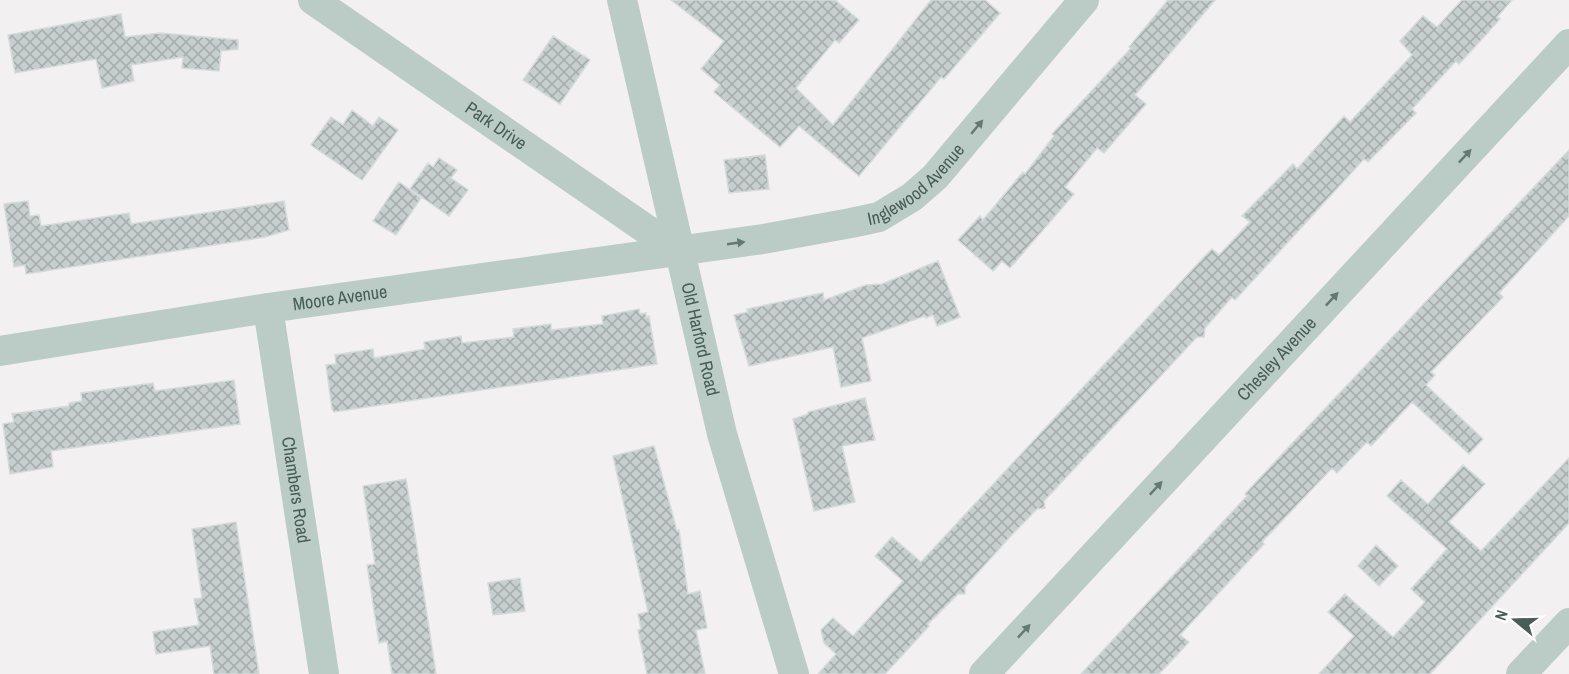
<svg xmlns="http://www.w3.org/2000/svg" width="1569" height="674" font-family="'Archivo Narrow',sans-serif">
<defs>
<pattern id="building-cross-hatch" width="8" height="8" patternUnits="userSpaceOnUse" patternTransform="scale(1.5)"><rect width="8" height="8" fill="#c7cfce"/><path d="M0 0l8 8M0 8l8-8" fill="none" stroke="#a4abaa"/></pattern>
</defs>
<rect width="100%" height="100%" fill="#f2f0f1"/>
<path fill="url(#building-cross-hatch)" stroke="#d4dbda" stroke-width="1.5" d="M671,0H835L859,20L839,43L835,40L796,88L833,125L931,0H985L1000,13L944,79L941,77L859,176L799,126L780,147L714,92L720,85L701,69L724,41Z
M1168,0H1215L1135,95L1146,104L1104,153L1097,148L1065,187L1074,194L1010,268L1002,261L993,271L958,240L980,216L983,220L1023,172L1025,174L1054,136L1052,134L1131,48L1129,47Z
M1462,0H1512L1497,17L1500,19L1474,48L1459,64L1456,61L1412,109L1416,113L1368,162L1364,159L1235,300L1232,297L1205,328L1204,337H1197L1044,501L1045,508L1037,509L1008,539L965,587V594H958L928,624L929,626L885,674H818L836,654L824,643L821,630L833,618L853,636L903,581L875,556L892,537L921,562L1203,258L1212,249L1219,255L1250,222L1242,216L1293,164L1297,169L1344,116L1350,122L1412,55L1400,41L1423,16L1437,27Z
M121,14L125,37L160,33L238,40V49L221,51L219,71L182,68L183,57L131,65L134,81L102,88L96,59L15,73L8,35Z
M553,36L590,60L560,104L523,80Z
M352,110L373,126L379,117L398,130L362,180L311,145L331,117L343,125Z
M1569,150V216L1499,293L1503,297L1431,372L1435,375L1426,385L1483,439L1469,454L1412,402L1371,446L1367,442L1337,473L1332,468L1262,542L1264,544L1180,635L1189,642L1159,674H1081L1247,496L1245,494L1285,451Z
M765,155L769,189L729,193L724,160Z
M439,158L457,170L451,178L468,190L449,216L410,189L428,163L433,167Z
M399,182L421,198L396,235L373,221Z
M28,201L30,216L39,215L41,226L129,213L131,224L284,201L289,230L265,237L26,274L25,265L14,267L4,204Z
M938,261L960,317L937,326L933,315L926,318L925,316L862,338L871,381L841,387L833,347L749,366L734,315L748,312L747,309L823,293L824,300L866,285L882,284Z
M639,309L640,314L646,313V317L649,316L657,364L334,412L332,409L326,365L336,364L335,355L373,349L374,358L425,349L424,342L461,336L462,343L514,337L513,329L551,324V330L603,324L602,316Z
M234,380L240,424L51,451L53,467L10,474L3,424L14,422L12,414L69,406V403L82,401L81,393L153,383L155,391Z
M865,398L875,440L842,446L855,502L814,511L793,419L808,414V412Z
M654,446L677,531L679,530L688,594L700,591L707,628L696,630L705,674H647L638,630L641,629L638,614L648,612L613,456Z
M1569,458V523L1430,674H1319L1354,636L1328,612L1345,594L1393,637L1425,602L1411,589L1447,549L1387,496L1401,480L1428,504L1463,465L1485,484L1449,522L1481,551Z
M406,479L412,515L436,674H392L387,641L379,643L367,565L375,564L363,486Z
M236,522L259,674H214L210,646L156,654L153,632L199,625L194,599L202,598L192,529Z
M1376,545L1398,566L1379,586L1358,566Z
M520,578L525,611L493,615L488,583Z"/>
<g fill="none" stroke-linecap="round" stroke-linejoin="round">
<g stroke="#bbccc7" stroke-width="30">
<path id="s1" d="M313,0L678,251"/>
<path id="s2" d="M622,0L722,434L794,674"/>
<path id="s3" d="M268,308L324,674"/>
<path id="s4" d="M0,351L268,308L763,239L851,223L879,217L912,197L935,177L1084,0"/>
<path id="s5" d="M984,674L1569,44"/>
<path d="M1521,674L1569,623"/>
</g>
</g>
<defs><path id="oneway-solid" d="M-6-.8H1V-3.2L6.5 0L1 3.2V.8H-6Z" transform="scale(1.5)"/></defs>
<g fill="#657973">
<use href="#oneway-solid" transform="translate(977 127) rotate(-50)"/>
<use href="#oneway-solid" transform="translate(1465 156) rotate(-47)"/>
<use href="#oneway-solid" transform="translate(736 243) rotate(-8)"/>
<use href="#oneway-solid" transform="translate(1332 299) rotate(-47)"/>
<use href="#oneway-solid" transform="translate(1156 488) rotate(-47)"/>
<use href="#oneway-solid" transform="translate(1024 631) rotate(-47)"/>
</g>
<g text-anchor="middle" stroke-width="5" stroke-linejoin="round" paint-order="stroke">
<g font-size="18" fill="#485d57" stroke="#fff">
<text dy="6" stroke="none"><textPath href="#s1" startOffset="222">Park Drive</textPath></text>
<text dy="6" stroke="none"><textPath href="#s4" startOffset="938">Inglewood Avenue</textPath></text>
<text dy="6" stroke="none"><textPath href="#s4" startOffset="344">Moore Avenue</textPath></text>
<text dy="6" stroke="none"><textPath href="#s2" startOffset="348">Old Harford Road</textPath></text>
<text dy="6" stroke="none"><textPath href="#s5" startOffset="430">Chesley Avenue</textPath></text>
<text dy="6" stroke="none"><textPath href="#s3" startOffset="184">Chambers Road</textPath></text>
</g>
</g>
<g transform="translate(1515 620) rotate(289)" stroke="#ffffff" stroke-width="4.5" paint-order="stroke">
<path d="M0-4.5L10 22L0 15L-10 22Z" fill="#485d57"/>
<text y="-9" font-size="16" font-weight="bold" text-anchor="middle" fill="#485d57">N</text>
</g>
</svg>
